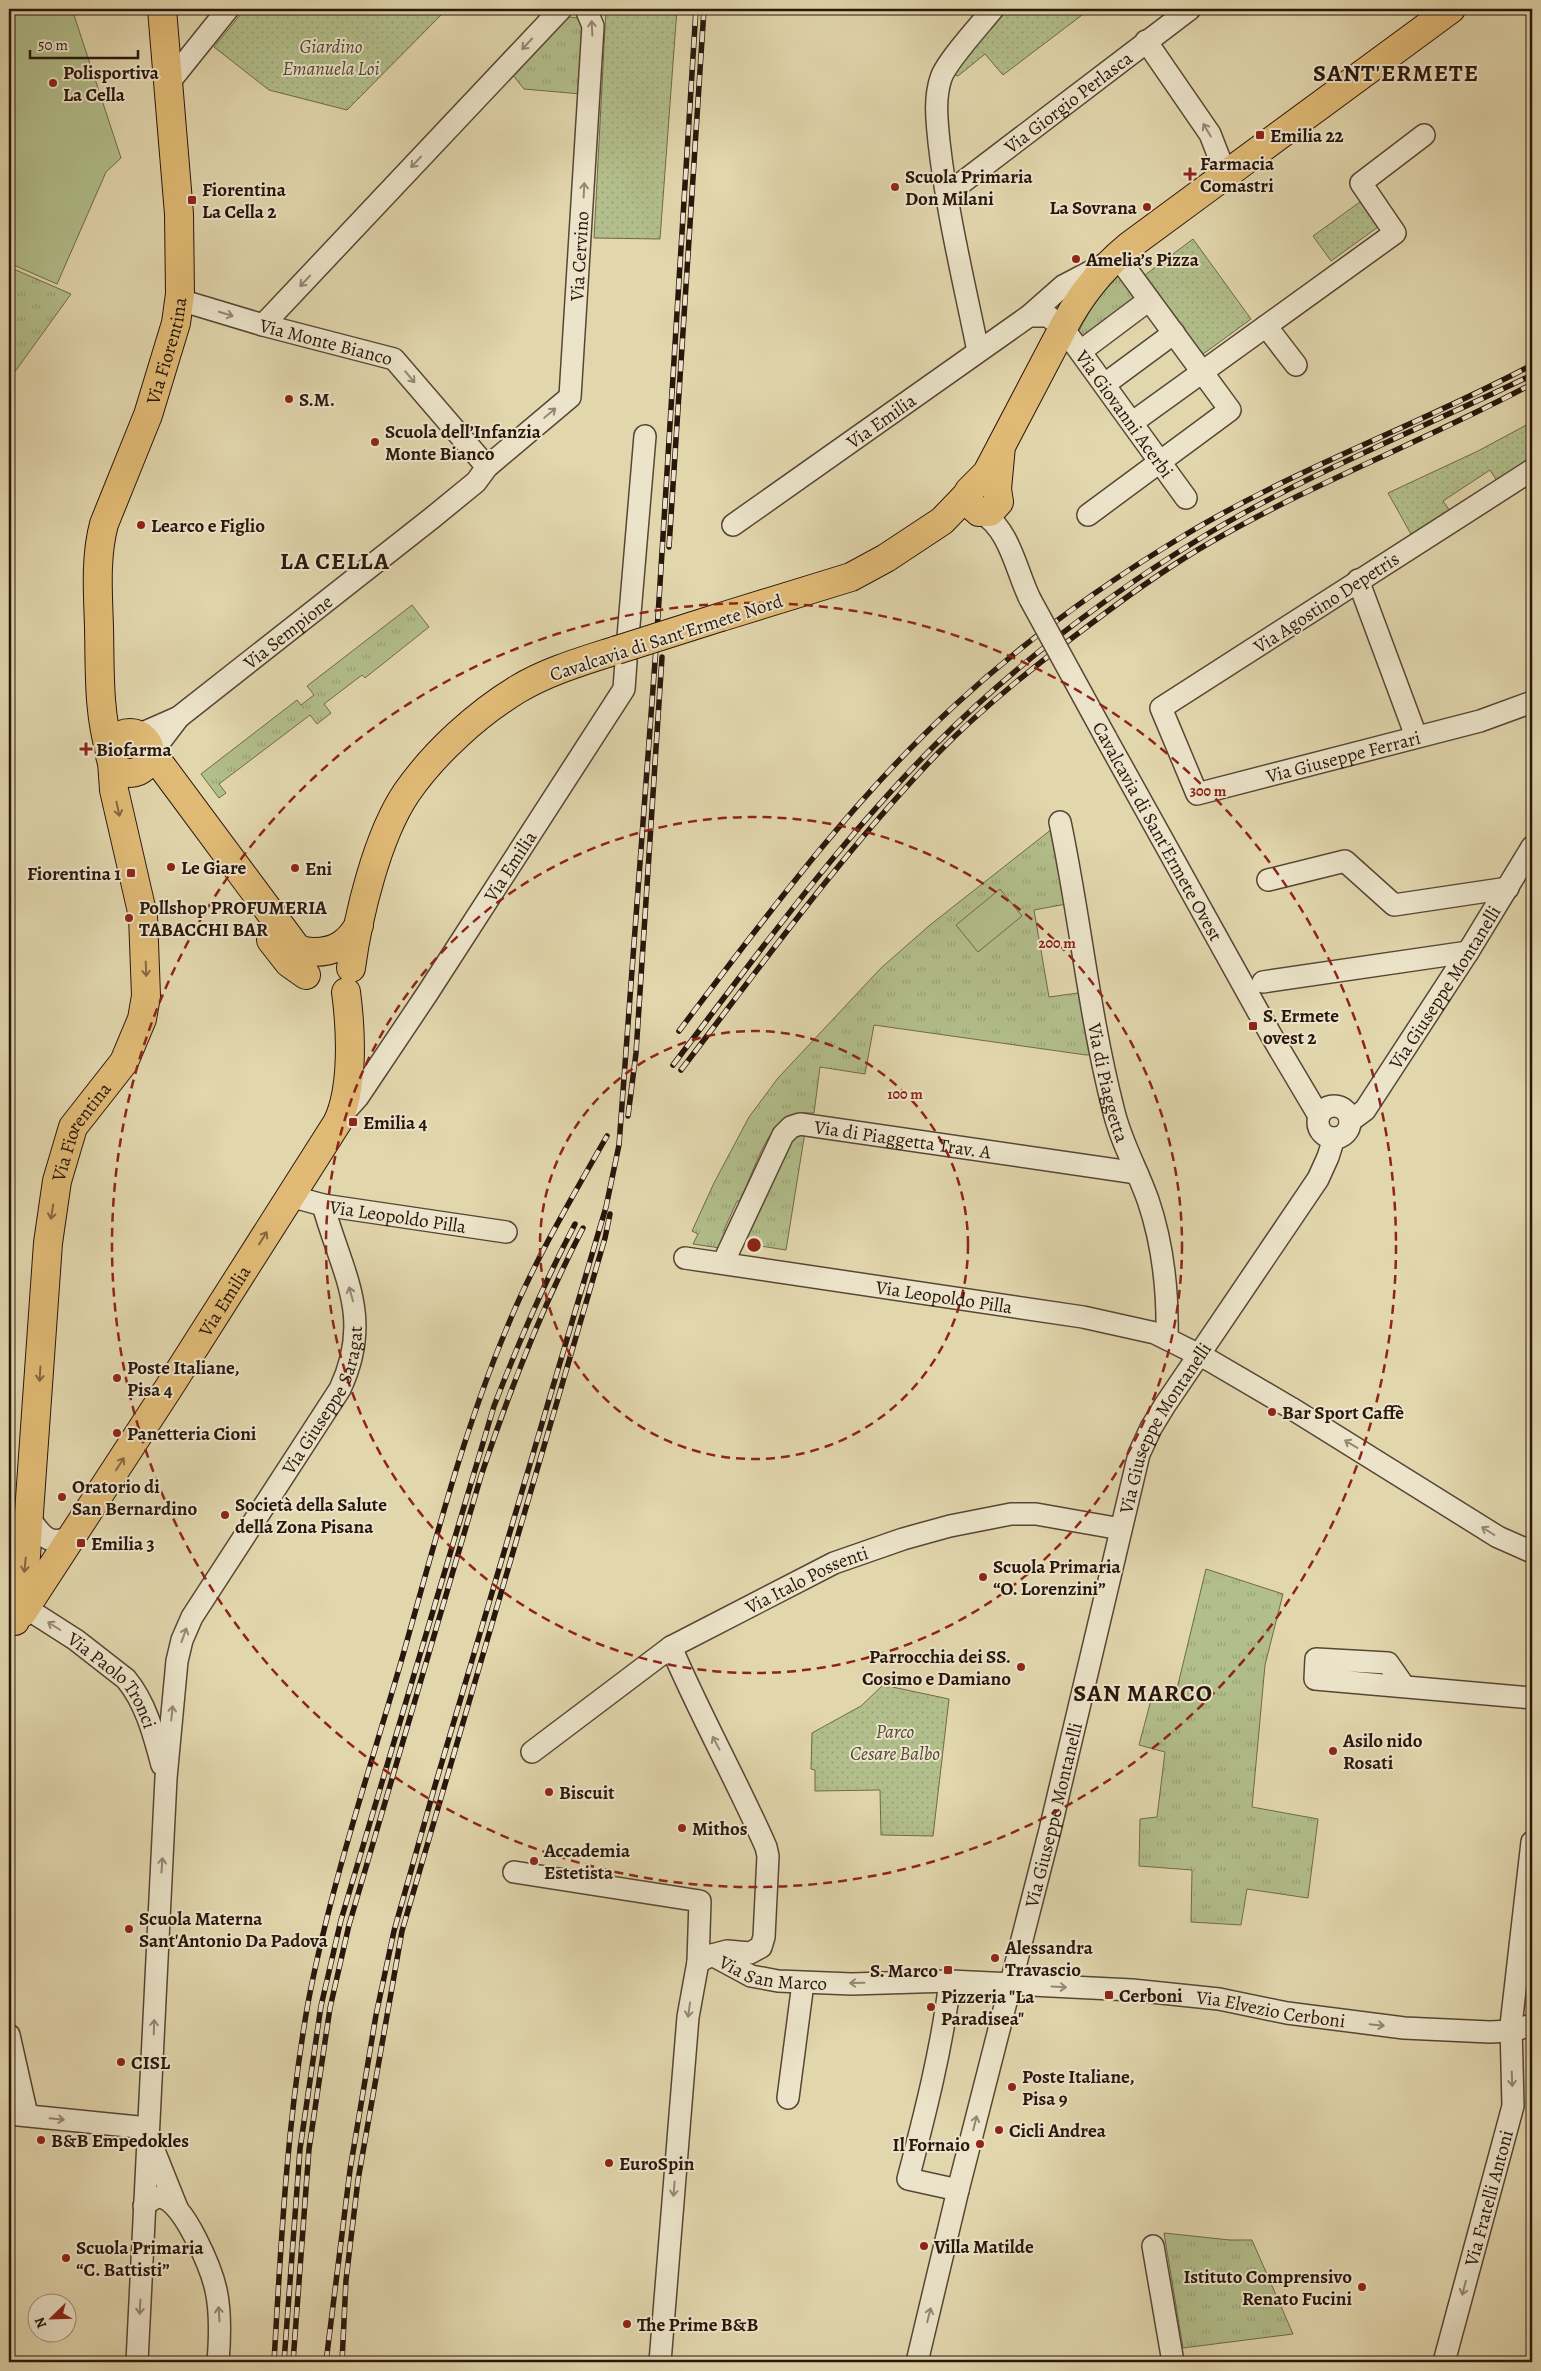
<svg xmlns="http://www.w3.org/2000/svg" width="1541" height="2371" font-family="Alegreya,serif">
<defs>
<pattern id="grass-tufts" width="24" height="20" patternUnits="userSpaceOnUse" patternTransform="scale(1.25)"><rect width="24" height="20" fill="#b2be8b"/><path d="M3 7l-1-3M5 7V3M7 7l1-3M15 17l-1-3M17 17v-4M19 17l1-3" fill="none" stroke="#99a377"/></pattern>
<pattern id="park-dots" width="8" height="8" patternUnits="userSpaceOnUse" patternTransform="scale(1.25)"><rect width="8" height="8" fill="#b2be8b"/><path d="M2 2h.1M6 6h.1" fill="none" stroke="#99a377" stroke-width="1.8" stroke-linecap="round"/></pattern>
</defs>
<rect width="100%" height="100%" fill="#e2d6ad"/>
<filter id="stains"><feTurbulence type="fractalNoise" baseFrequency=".004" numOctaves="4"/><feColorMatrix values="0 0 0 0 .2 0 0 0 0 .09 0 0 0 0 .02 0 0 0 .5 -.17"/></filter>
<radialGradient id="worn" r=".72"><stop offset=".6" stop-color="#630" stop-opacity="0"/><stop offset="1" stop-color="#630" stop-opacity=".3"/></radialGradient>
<path fill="url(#grass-tufts)" stroke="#6e6a4c" d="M570,17L577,18L585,29L581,94L524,89L512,74L564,20Z
M9,267L71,294L9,380Z
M1122,272L1141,297L1086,341L1079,331C1090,308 1103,291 1122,272Z
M412,605L429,627L365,678L362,675L324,704L331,713L317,724L310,715L219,784L226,793L219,798L201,774L297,700L301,705L314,695L307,686Z
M1057,825L1072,903L1034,910L1049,997L1085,992L1095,1054L1086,1055L874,1025L865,1074L820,1067L814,1113C805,1113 796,1112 788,1117C765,1129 751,1178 740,1201H737L724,1230L728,1233L720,1248L693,1244L698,1234L692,1231L714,1183L749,1117L778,1078L881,968L930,925Z
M805,1132L786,1250L741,1243L790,1138Z
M1206,1569L1283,1594L1265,1665L1252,1807L1318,1819L1308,1898L1247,1889L1241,1925L1191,1922L1192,1870L1139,1866L1140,1819L1157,1817L1165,1752L1139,1745L1151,1700L1174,1701Z
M1164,2233L1230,2240H1252L1293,2334L1183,2348Z"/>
<path fill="url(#park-dots)" stroke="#6e6a4c" d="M245,9H447L347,110L269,90L214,47Z
M606,9H677L660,239L594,238Z
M1004,9H1090L1003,75L985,54L958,76L954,75Z
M1364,199L1382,224L1331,261L1313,236Z
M1193,239L1251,319L1199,357L1141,278Z
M1532,422V458L1497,481L1490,470L1443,501L1450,511L1412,536L1388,493L1478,451Z
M883,1685L949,1699L933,1836L881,1835L880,1790L815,1791V1770L811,1769L812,1733L861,1706Z"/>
<path fill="#b2be8b" stroke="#6e6a4c" d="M9,9H72L121,158L106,172L57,284L9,263Z
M1000,889L1022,916L978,952L956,925Z"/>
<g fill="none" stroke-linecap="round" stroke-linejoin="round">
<g stroke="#574634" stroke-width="24">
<g id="minor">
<path d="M1146,41L1210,134L1226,175"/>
<path d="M167,85L228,9"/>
<path id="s1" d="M947,194L1190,9"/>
<path id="s2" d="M180,300L263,325L394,359L487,467"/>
<path id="s3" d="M1029,316H1048L1063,328L1186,498"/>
<path d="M263,325L561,9"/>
<path d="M1266,326L1296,365"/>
<path d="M978,351C964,282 947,213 939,142C937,121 934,99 941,78C946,62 981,24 993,9"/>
<path d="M1081,351L1149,300"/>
<path d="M1105,384L1174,333"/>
<path d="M1133,422L1395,233L1361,183L1424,135"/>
<path id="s4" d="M1532,470L1161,708L1197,794L1480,721L1532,702"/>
<path d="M980,512C1010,528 1016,571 1030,599"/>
<path d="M1088,515L1230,410L1117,256"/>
<path id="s5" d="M733,525L1029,316L1063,286L1105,264"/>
<path d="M1358,580L1416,736"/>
<path d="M628,637L645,436"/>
<path d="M138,735L179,717"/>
<path d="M1106,738L1271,1035L1319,1116"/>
<path id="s6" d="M150,755L179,717L432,518L476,482L487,467L570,397L593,26L586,9"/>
<path id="s7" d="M1060,822C1080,917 1089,1014 1113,1108C1120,1140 1137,1169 1148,1200C1163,1244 1168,1292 1167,1338"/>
<path d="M1268,880L1345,861L1394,905L1508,888"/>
<path d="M1263,982L1468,952"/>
<circle cx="1334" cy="1122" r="16"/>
<path id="s8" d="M341,1116L358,1097L427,994L624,689L626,661"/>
<path id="s9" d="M1350,1121L1365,1110L1468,952L1532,847"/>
<path id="s10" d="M290,1196L323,1205L506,1232"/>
<path id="s11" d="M685,1258L1083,1317L1155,1333L1209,1360L1291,1408L1498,1537L1532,1552"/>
<path id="s12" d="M723,1263L783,1135L791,1127L800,1124L1137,1173"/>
<path d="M29,1517C41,1536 51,1549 74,1534"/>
<path id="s13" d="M26,1608L76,1640L126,1679C146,1703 154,1735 162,1765"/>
<path d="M671,1647C700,1715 736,1779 766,1847L768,1856L764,1937L761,1947L750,1953L727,1951L712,1955"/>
<path d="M1404,1686L1388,1663L1316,1659L1315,1679L1532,1698"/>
<path id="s14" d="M532,1752L671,1647L834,1563L903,1539L950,1526L1011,1514H1036L1121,1529"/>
<path d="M514,1872L700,1901L698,1962L688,2017L660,2362"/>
<path id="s15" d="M698,1962L712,1955L751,1976L778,1981L852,1984L950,1981L1132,1990L1219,1999L1287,2013L1404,2028L1490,2032L1511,2031L1532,2025"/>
<path d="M950,1981C942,2048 925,2114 908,2179L958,2190"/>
<path d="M9,2035L27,2115"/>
<path d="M788,2098L803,1983"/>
<path d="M9,2114L148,2128"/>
<path d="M151,2143L177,2208"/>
<path d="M144,2206C150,2201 156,2195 164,2198C185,2207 211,2267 216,2290C221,2313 220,2338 218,2362"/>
<path d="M1153,2246L1173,2362"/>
<path id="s16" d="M137,2362L166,1778L177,1661L182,1640L192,1617L340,1389C374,1316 342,1274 323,1205"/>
<path id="s17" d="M917,2362L958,2190L1050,1830L1139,1454L1151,1428L1165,1405L1318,1179L1328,1157L1334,1138"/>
<path id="s18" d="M1444,2362L1513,2106L1511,2025L1532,1842"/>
</g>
</g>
<g stroke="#29160c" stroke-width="30">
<g id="major">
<path d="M1001,446L997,489L999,502L990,512H979L969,503V491L987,473L1063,328C1080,295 1101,269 1129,246L1451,9"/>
<path d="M721,617L851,577L886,558L942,521L969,493"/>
<circle cx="130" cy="753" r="20"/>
<path id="s19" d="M110,752C98,711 100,669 99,627C98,593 95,558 104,524L148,415L176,323L180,294L179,214L162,9"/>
<path d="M150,755L160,764L296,947C301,951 307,952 314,952C336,952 348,943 359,925"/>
<path d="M271,940L289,963L306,975"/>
<path d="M351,968C358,916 377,836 407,792C435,752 477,714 518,689C548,671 583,661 617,650"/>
<path id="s20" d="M22,1613L168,1389L337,1123C354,1089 351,1029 346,992"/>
<path id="s21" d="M15,1621L25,1570L48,1243L57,1181L73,1127L124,1062L142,1019L146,996L143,916L114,790L112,761"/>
</g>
</g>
<use href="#minor" stroke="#ece4ca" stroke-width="21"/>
<use href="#major" stroke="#e1bb76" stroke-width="28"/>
<g stroke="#29160c" stroke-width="5.5">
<path id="rail" d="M669,547L704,9
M679,1031C764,919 850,802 954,706C1021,644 1102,585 1180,538C1291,470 1417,426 1532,365
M673,1065C756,956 837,844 933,747C1014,665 1106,596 1204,536C1308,473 1423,428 1532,375
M681,1070C763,963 844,851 938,753C986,704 1041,661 1096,620C1133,592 1171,565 1211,542C1315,482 1427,440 1532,384
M628,1116L636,1053L662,657
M274,2362C281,2242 287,2122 308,2003C330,1888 368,1775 401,1662C433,1550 461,1438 506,1330C533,1263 571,1199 607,1136
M284,2362L300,2149L321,2006L341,1920L494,1406C518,1344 544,1283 575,1224
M293,2362L309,2149L330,2008L349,1925L481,1476C510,1389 541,1309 583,1228
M326,2362L350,2170L376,2015L394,1931L434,1789L606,1207L619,1145L656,648L696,9
M342,2362L346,2280L358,2180L402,1931L605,1238L610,1214"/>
</g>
<use href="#rail" stroke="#ece4ca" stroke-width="4" stroke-dasharray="11" stroke-linecap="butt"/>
<g stroke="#574634" stroke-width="24" stroke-linecap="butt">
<path id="minor-bridge" d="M1030,599L1106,738"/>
</g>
<g stroke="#29160c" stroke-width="30" stroke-linecap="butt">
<path id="major-bridge" d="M617,650L721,617"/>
</g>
<use href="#minor-bridge" stroke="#ece4ca" stroke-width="21"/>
<use href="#major-bridge" stroke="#e1bb76" stroke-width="28"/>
</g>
<defs><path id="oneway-shaft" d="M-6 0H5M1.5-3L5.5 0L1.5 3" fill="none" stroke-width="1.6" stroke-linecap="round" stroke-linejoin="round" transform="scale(1.25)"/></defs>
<g stroke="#948774">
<use href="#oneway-shaft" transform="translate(592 28) rotate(-93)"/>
<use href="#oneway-shaft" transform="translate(527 44) rotate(133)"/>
<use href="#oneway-shaft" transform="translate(1207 130) rotate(-121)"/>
<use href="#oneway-shaft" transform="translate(416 162) rotate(133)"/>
<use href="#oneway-shaft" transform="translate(584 190) rotate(-87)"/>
<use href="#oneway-shaft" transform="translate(305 281) rotate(133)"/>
<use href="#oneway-shaft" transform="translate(226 314) rotate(17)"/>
<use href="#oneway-shaft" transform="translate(410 377) rotate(50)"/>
<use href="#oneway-shaft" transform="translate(550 413) rotate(-40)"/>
<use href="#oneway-shaft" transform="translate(351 1294) rotate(-106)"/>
<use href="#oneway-shaft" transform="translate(1351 1444) rotate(-149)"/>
<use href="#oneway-shaft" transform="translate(1488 1531) rotate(-148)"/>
<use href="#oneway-shaft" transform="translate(54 1626) rotate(-148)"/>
<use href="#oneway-shaft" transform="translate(184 1635) rotate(-70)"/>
<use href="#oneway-shaft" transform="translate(172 1713) rotate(-84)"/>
<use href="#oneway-shaft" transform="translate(716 1743) rotate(-118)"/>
<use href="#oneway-shaft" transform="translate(162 1865) rotate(-86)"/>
<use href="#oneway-shaft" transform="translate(857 1983) rotate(179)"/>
<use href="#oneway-shaft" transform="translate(1059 1987) rotate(3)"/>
<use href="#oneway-shaft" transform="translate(689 2010) rotate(98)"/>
<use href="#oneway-shaft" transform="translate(1377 2025) rotate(6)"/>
<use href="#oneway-shaft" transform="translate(154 2027) rotate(-88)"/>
<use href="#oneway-shaft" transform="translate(1512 2079) rotate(88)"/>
<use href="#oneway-shaft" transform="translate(57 2119) rotate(6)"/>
<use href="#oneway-shaft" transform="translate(975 2123) rotate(-76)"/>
<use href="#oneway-shaft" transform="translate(674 2189) rotate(95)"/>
<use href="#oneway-shaft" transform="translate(1464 2288) rotate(105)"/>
<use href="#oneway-shaft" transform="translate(140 2307) rotate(93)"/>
<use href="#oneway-shaft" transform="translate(219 2314) rotate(-94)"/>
<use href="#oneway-shaft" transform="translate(929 2315) rotate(-76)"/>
</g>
<g stroke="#856841">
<use href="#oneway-shaft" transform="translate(118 809) rotate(78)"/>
<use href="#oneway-shaft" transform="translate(146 969) rotate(88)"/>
<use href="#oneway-shaft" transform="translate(52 1212) rotate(99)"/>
<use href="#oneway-shaft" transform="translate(263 1238) rotate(-58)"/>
<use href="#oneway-shaft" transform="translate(40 1374) rotate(93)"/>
<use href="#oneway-shaft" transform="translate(120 1464) rotate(-57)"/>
<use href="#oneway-shaft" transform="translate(25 1565) rotate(96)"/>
</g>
<g fill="none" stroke="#8f2418" stroke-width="2.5" stroke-dasharray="9 6">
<circle cx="754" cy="1245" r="214"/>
<circle cx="754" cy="1245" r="428"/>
<circle cx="754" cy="1245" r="642"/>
</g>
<g fill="#8f2418" stroke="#ece4ca" stroke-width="2">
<circle cx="53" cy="83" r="5"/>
<rect x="1255" y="130" width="10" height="10" rx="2.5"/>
<path d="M1187.5 166.5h5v5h5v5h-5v5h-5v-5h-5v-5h5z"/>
<circle cx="895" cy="187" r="5"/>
<rect x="187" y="195" width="10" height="10" rx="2.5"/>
<circle cx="1147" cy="207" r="5"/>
<circle cx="1076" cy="259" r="5"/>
<circle cx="289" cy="399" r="5"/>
<circle cx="375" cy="442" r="5"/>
<circle cx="141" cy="525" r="5"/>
<path d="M83.5 741.5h5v5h5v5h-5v5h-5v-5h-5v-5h5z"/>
<circle cx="171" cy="867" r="5"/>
<circle cx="295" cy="868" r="5"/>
<rect x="126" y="868" width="10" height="10" rx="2.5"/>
<circle cx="129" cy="918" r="5"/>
<rect x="1248" y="1021" width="10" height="10" rx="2.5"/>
<rect x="348" y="1117" width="10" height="10" rx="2.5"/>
<circle cx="117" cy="1378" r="5"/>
<circle cx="1272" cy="1412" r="5"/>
<circle cx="117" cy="1433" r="5"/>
<circle cx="62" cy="1497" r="5"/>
<circle cx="225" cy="1515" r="5"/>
<rect x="76" y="1538" width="10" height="10" rx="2.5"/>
<circle cx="983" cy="1577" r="5"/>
<circle cx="1021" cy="1667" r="5"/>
<circle cx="1333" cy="1751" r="5"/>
<circle cx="549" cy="1792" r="5"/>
<circle cx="682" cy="1828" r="5"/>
<circle cx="534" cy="1861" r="5"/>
<circle cx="129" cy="1929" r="5"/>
<circle cx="995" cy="1958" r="5"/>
<rect x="943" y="1965" width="10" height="10" rx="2.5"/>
<rect x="1104" y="1990" width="10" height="10" rx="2.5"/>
<circle cx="931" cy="2007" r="5"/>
<circle cx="121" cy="2062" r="5"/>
<circle cx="1012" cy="2087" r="5"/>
<circle cx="999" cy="2130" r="5"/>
<circle cx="41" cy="2140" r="5"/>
<circle cx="980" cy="2144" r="5"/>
<circle cx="609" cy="2163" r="5"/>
<circle cx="924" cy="2246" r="5"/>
<circle cx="66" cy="2258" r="5"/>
<circle cx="1362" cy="2287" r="5"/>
<circle cx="627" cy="2324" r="5"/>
</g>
<g text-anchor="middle" stroke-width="4" stroke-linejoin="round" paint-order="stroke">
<g font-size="19" font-style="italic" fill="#524832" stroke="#ece4ca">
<text x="331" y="53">Giardino<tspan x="331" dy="22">Emanuela Loi</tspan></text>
<text x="895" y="1738">Parco<tspan x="895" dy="22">Cesare Balbo</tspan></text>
</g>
<g font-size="19" font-weight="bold" fill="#29160c" stroke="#ece4ca" text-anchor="start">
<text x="63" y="79">Polisportiva<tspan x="63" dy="22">La Cella</tspan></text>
<text x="1270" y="142">Emilia 22</text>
<text x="1200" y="170">Farmacia<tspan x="1200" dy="22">Comastri</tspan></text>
<text x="905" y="183">Scuola Primaria<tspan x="905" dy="22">Don Milani</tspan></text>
<text x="202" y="196">Fiorentina<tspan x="202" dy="22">La Cella 2</tspan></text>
<text x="1137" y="214" text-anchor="end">La Sovrana</text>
<text x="1086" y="266">Amelia’s Pizza</text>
<text x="299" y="406">S.M.</text>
<text x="385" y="438">Scuola dell’Infanzia<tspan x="385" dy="22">Monte Bianco</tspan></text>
<text x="151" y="532">Learco e Figlio</text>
<text x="96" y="756">Biofarma</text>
<text x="181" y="874">Le Giare</text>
<text x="305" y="875">Eni</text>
<text x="121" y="880" text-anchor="end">Fiorentina 1</text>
<text x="139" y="914">Pollshop PROFUMERIA<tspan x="139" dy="22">TABACCHI BAR</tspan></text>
<text x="1263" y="1022">S. Ermete<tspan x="1263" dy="22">ovest 2</tspan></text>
<text x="363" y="1129">Emilia 4</text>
<text x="127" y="1374">Poste Italiane,<tspan x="127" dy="22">Pisa 4</tspan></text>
<text x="1282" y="1419">Bar Sport Caffè</text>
<text x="127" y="1440">Panetteria Cioni</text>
<text x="72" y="1493">Oratorio di<tspan x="72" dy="22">San Bernardino</tspan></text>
<text x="235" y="1511">Società della Salute<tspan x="235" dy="22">della Zona Pisana</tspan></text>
<text x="91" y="1550">Emilia 3</text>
<text x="993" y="1573">Scuola Primaria<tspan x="993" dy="22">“O. Lorenzini”</tspan></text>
<text x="1011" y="1663" text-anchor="end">Parrocchia dei SS.<tspan x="1011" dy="22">Cosimo e Damiano</tspan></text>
<text x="1343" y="1747">Asilo nido<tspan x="1343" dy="22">Rosati</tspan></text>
<text x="559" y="1799">Biscuit</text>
<text x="692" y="1835">Mithos</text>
<text x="544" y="1857">Accademia<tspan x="544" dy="22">Estetista</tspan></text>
<text x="139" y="1925">Scuola Materna<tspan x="139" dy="22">Sant'Antonio Da Padova</tspan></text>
<text x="1005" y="1954">Alessandra<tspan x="1005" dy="22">Travascio</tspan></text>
<text x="938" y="1977" text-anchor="end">S. Marco</text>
<text x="1119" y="2002">Cerboni</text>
<text x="941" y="2003">Pizzeria "La<tspan x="941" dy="22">Paradisea"</tspan></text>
<text x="131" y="2069">CISL</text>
<text x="1022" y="2083">Poste Italiane,<tspan x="1022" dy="22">Pisa 9</tspan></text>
<text x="1009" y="2137">Cicli Andrea</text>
<text x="51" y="2147">B&amp;B Empedokles</text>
<text x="970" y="2151" text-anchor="end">Il Fornaio</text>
<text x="619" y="2170">EuroSpin</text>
<text x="934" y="2253">Villa Matilde</text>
<text x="76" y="2254">Scuola Primaria<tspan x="76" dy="22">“C. Battisti”</tspan></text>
<text x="1352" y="2283" text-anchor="end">Istituto Comprensivo<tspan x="1352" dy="22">Renato Fucini</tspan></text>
<text x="637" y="2331">The Prime B&amp;B</text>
</g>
<g font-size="19" fill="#29160c" stroke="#ece4ca">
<text dy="7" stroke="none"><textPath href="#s1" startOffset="152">Via Giorgio Perlasca</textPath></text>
<text dy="7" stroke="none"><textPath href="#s6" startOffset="695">Via Cervino</textPath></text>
<text dy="7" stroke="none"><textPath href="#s2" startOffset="152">Via Monte Bianco</textPath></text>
<text dy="7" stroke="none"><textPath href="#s19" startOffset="414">Via Fiorentina</textPath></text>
<text dy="7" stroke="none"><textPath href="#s3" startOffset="144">Via Giovanni Acerbi</textPath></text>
<text dy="7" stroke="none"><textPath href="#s5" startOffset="181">Via Emilia</textPath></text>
<text transform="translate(1326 602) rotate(-33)" y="7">Via Agostino Depetris</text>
<text dy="7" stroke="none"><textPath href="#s6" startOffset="186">Via Sempione</textPath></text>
<text transform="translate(666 637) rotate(-18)" y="7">Cavalcavia di Sant'Ermete Nord</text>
<text dy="7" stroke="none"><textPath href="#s4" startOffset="685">Via Giuseppe Ferrari</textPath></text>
<text transform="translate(1158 831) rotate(61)" y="7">Cavalcavia di Sant'Ermete Ovest</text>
<text dy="7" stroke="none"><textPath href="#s8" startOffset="302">Via Emilia</textPath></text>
<text dy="7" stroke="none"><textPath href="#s9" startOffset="165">Via Giuseppe Montanelli</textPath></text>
<text dy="7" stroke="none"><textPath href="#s7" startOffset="265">Via di Piaggetta</textPath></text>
<text dy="7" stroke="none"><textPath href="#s21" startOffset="498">Via Fiorentina</textPath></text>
<text dy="7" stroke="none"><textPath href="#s12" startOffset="266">Via di Piaggetta Trav. A</textPath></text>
<text dy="7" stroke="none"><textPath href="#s10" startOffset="110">Via Leopoldo Pilla</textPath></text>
<text dy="7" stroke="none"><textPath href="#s11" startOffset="262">Via Leopoldo Pilla</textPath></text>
<text dy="7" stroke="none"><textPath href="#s20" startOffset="372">Via Emilia</textPath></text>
<text dy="7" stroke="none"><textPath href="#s16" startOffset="1004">Via Giuseppe Saragat</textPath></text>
<text dy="7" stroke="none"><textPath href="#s17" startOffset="969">Via Giuseppe Montanelli</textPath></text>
<text dy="7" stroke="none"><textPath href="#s14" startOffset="326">Via Italo Possenti</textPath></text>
<text dy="7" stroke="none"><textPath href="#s13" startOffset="115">Via Paolo Tronci</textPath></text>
<text dy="7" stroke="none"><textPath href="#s17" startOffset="564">Via Giuseppe Montanelli</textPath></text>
<text dy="7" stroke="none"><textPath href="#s15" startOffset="81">Via San Marco</textPath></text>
<text dy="7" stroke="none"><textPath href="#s15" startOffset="582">Via Elvezio Cerboni</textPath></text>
<text dy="7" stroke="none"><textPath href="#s18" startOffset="170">Via Fratelli Antoni</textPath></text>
</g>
<g font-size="24" font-weight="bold" letter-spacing="1" fill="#29160c" stroke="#ece4ca">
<text x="1396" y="81">SANT'ERMETE</text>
<text x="335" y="569">LA CELLA</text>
<text x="1143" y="1701">SAN MARCO</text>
</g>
</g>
<circle cx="754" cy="1245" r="8" fill="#8f2418" stroke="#ece4ca" stroke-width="2.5"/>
<g font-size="15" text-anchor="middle" font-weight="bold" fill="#8f2418" stroke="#ece4ca" stroke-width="4" stroke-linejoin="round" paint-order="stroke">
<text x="1208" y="796">300 m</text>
<text x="1057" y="948">200 m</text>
<text x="905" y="1099">100 m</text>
</g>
<rect width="1541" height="2371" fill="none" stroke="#e2d6ad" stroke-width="30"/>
<rect x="10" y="10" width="1521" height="2351" fill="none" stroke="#29160c" stroke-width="2.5"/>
<rect x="15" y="15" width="1511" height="2341" fill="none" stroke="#29160c"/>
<g transform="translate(52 2318) rotate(247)"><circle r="24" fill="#ece4ca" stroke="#9e927e"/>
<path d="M0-4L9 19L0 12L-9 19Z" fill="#8f2418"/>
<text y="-8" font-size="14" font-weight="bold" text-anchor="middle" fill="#29160c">N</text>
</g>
<path d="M30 50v8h108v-8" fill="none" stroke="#29160c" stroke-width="2.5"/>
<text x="38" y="50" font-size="15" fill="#29160c" stroke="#ece4ca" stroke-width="4" paint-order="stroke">50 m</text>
<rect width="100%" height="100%" filter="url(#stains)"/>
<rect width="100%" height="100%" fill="url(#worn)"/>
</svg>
